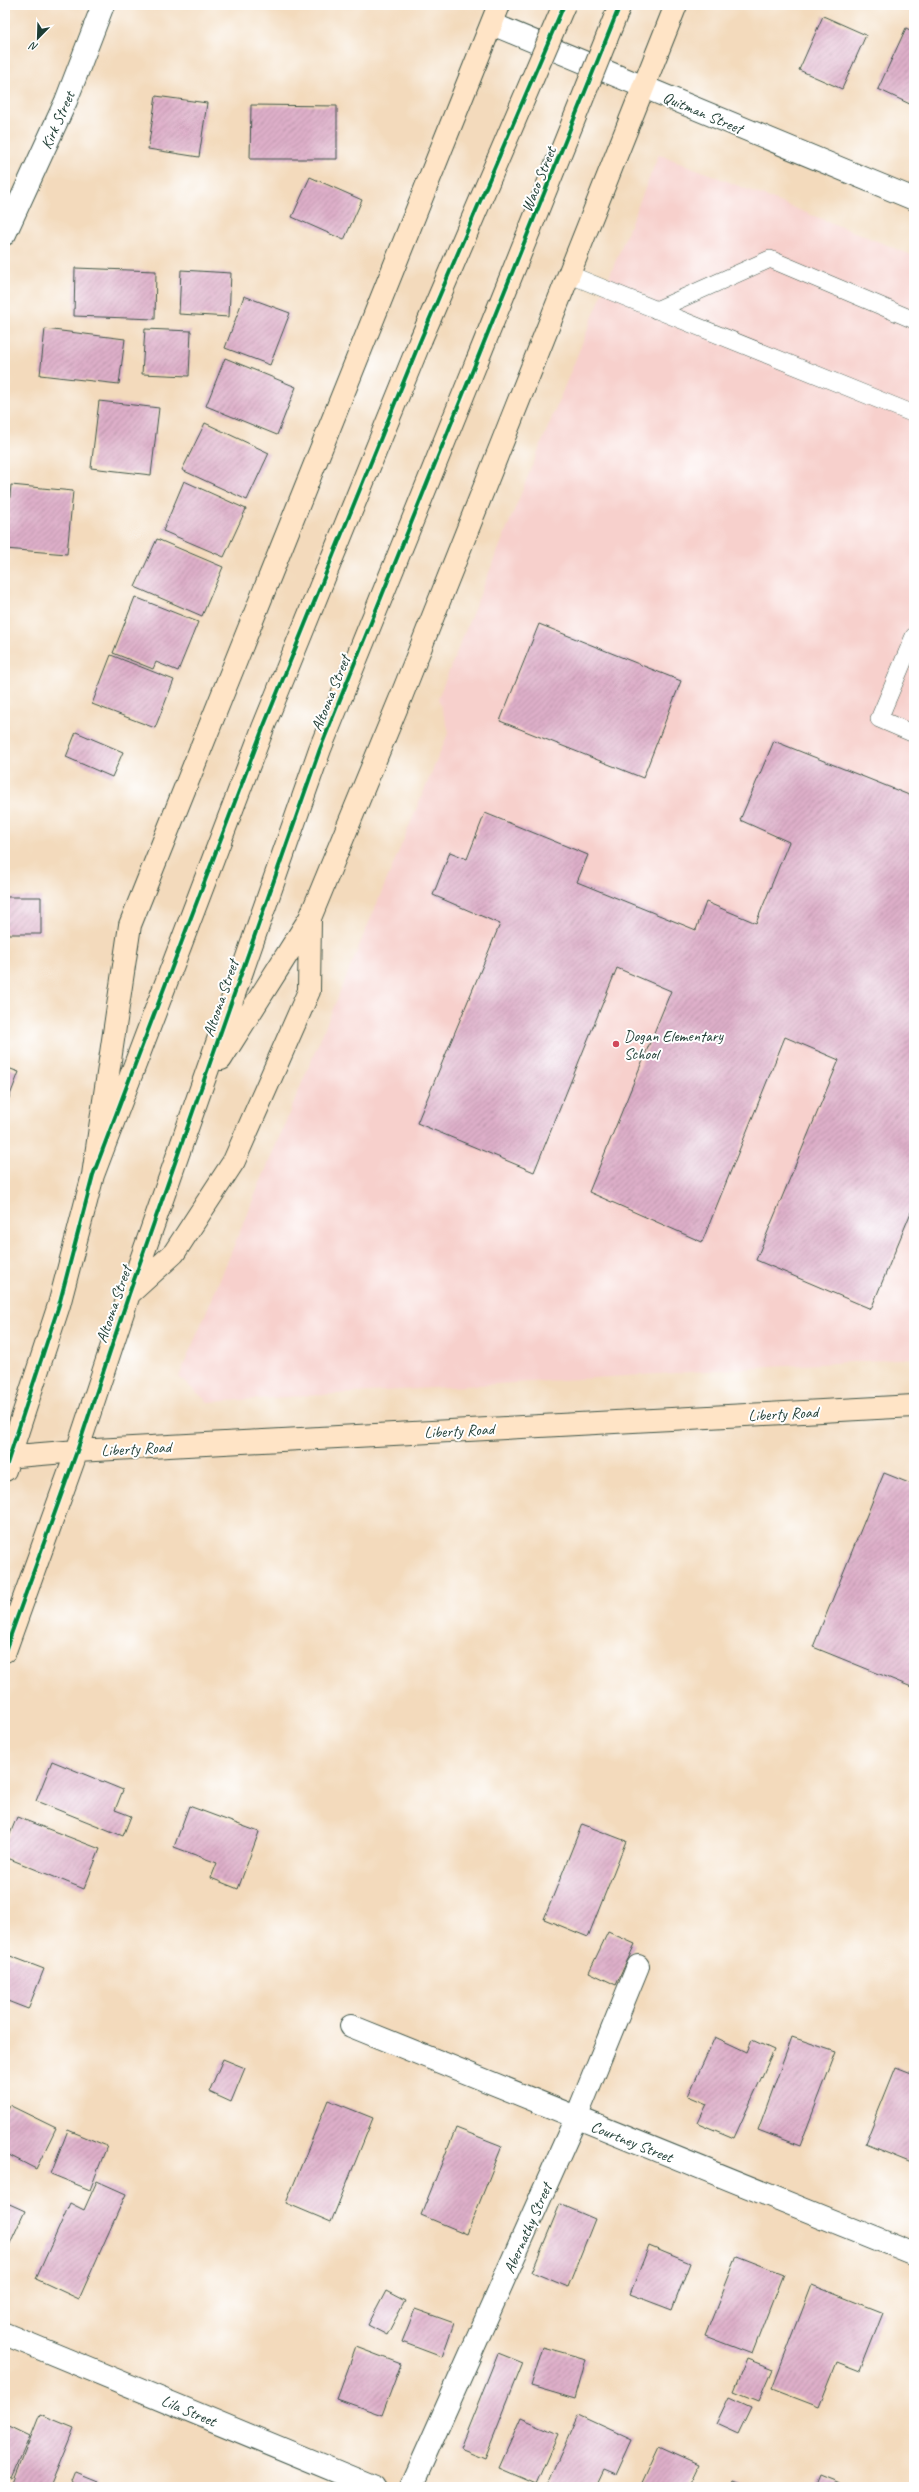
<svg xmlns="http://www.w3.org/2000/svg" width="919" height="2492" font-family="Caveat,sans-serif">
<defs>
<pattern id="building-hatch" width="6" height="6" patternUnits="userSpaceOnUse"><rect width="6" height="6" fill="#deafc9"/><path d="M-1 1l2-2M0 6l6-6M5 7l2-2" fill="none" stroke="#b390a4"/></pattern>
</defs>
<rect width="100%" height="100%" fill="#fff"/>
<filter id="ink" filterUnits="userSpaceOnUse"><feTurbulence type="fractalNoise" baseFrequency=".025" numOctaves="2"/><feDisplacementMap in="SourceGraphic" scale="8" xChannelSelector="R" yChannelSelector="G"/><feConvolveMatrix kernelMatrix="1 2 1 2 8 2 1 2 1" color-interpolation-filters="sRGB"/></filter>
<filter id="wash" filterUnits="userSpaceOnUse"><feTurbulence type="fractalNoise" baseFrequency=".012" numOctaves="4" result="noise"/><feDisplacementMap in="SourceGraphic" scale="16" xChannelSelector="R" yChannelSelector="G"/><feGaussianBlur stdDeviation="0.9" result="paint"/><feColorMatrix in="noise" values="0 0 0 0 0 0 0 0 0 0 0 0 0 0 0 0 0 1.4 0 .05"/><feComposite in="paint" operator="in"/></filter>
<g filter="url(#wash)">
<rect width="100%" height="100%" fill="#f3dabc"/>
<path fill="#f7d0cc" d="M659,154L914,256V1358L208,1402L179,1377L449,731L438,698Z"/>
<g id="blocks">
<path fill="url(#building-hatch)" d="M823,16L866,35L842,89L799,70Z
M906,28L914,32V106L878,89Z
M156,96L207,103L199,157L148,149Z
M251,105L337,106V159H250Z
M310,177L362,200L344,240L292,217Z
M75,268L156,271L155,319L74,316Z
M181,270L231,273L229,317L179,314Z
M244,296L290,313L270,365L225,348Z
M45,329L125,339L119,384L40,375Z
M145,329L191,331L189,376L142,374Z
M225,358L296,387L277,435L206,406Z
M99,401L159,408L151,475L91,468Z
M205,423L269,453L247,500L182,470Z
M184,481L246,509L224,557L163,531Z
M11,485L73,491L67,554L5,549Z
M157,539L223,567L202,616L135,587Z
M135,597L198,622L178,671L156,662L153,669L113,653Z
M539,624L681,681L643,778L500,721Z
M111,655L174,680L155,728L92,704Z
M76,732L123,752L112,777L66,757Z
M774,741L914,797V1205L871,1309L756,1260L839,1060L785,1037L702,1242L589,1192L671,991L617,968L534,1172L417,1123L500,924L433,895L450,852L467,859L485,813L588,855L577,882L696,930L706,902L756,923L789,842L740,820Z
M5,897H41V934H5Z
M5,1067L19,1072L5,1108Z
M884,1473L914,1485V1688L813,1647Z
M52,1761L123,1790L115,1810L131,1816L123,1836L36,1801Z
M189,1806L259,1832L238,1889L211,1878L217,1863L174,1847Z
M17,1817L100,1849L84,1889L5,1857V1846Z
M582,1824L626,1841L588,1937L544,1919Z
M608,1932L635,1944L616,1985L589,1972Z
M5,1954L44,1969L28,2009L5,2000Z
M715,2037L747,2052L752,2040L774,2050L734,2138L698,2123L707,2104L688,2096Z
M792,2037L836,2052L800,2146L758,2130Z
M223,2059L245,2068L231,2102L209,2092Z
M896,2067L914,2074V2164L865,2144Z
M328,2100L373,2118L331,2222L286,2203Z
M9,2105L56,2128L36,2169L5,2153V2112Z
M456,2128L502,2146L467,2234L421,2215Z
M68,2130L107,2146L90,2190L51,2174Z
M97,2181L126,2194L79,2299L36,2279L70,2203L84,2210Z
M5,2202L25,2211L5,2254Z
M560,2204L595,2219L568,2287L532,2272Z
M649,2246L690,2263L672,2310L630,2294Z
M737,2256L783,2274L752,2354L705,2336Z
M812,2285L883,2313L860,2371L837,2362L819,2407L772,2389Z
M386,2291L405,2301L387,2335L368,2325Z
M415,2309L454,2323L442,2357L402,2342Z
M356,2347L401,2364L382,2415L337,2399Z
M543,2347L586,2359L575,2399L531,2386Z
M498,2353L523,2363L485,2458L460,2448Z
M747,2359L773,2369L759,2401L734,2391Z
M729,2397L751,2407L738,2434L716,2424Z
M40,2414L74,2428L50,2487H11Z
M578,2415L632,2440L616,2475L604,2470L596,2487H546Z
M521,2418L558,2434L536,2484L499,2468Z
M5,2424L30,2436L12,2477L5,2475Z
M659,2446L699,2464L688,2487H640Z
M76,2472L98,2481L96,2487H70Z
M820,2475L850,2487H815Z
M734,2481L749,2487H732Z"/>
</g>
</g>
<g filter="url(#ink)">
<use href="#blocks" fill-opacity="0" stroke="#3f5548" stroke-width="1"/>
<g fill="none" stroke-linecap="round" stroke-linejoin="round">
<g stroke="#3f5548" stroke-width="18">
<path id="lane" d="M568,274L914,414
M656,310L770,259L914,320
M914,636L879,719L914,734"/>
</g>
<g stroke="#3f5548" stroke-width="24">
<path id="street" d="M492,24L914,199
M5,234L66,101L103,5
M351,2026L914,2254
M5,2334L374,2487
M411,2487L576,2118L638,1966"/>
</g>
<g stroke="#3f5548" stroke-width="24">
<path id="secondary" d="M221,1059L310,918
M93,1175L130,925L499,5
M129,1294L174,1253L234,1161L309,991L310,918L401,697L676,5
M5,1457L77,1451L914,1406
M5,1470L59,1305L93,1175L263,728L421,339
M5,1651L77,1451L129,1294L320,749L477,361"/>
</g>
<use href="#lane" stroke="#fff" stroke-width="17"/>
<use href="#street" stroke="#fff" stroke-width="22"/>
<use href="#secondary" stroke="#ffe4c6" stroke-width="22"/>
<g stroke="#3f5548" stroke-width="24" stroke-linecap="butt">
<path id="secondary-bridge" d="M421,339L564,5
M477,361L620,5"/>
</g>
<use href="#secondary-bridge" stroke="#ffe4c6" stroke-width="22"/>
<g stroke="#fff" stroke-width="6">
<path id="cycleway" d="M5,1470L59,1305L93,1175L263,728L421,339L564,5
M5,1651L77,1451L129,1294L320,749L620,5"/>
</g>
<use href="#cycleway" stroke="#00873e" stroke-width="4"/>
</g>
</g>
<circle fill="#d1495b" stroke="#fff" stroke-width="1.5" cx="616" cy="1044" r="4"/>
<g text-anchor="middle" stroke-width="4" stroke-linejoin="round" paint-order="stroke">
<g font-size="16" fill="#1f3d34" stroke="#fff">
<text transform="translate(703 112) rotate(23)" y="6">Quitman Street</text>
<text transform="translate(57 120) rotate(-66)" y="6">Kirk Street</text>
<text transform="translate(538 179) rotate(-68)" y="6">Waco Street</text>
<text transform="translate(330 693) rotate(-68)" y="6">Altoona Street</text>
<text transform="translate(220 998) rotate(-71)" y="6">Altoona Street</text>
<text transform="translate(113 1304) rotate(-71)" y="6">Altoona Street</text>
<text transform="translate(783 1413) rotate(-3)" y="6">Liberty Road</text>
<text transform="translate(459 1430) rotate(-3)" y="6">Liberty Road</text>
<text transform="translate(136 1448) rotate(-3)" y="6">Liberty Road</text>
<text transform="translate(632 2141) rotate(22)" y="6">Courtney Street</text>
<text transform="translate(527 2228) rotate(-66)" y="6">Abernathy Street</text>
<text transform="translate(189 2410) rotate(23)" y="6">Lila Street</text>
</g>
<g font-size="16" fill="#1f3d34" stroke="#fff" text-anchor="start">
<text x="624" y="1041">Dogan Elementary<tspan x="624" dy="18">School</tspan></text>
</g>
</g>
<rect width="919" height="2492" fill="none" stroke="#fff" stroke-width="20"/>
<g transform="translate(38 38) rotate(203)" stroke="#ffffff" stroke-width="3" paint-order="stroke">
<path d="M0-3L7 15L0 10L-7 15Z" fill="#1f3d34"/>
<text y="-6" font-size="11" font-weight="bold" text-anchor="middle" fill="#1f3d34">N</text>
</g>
</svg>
